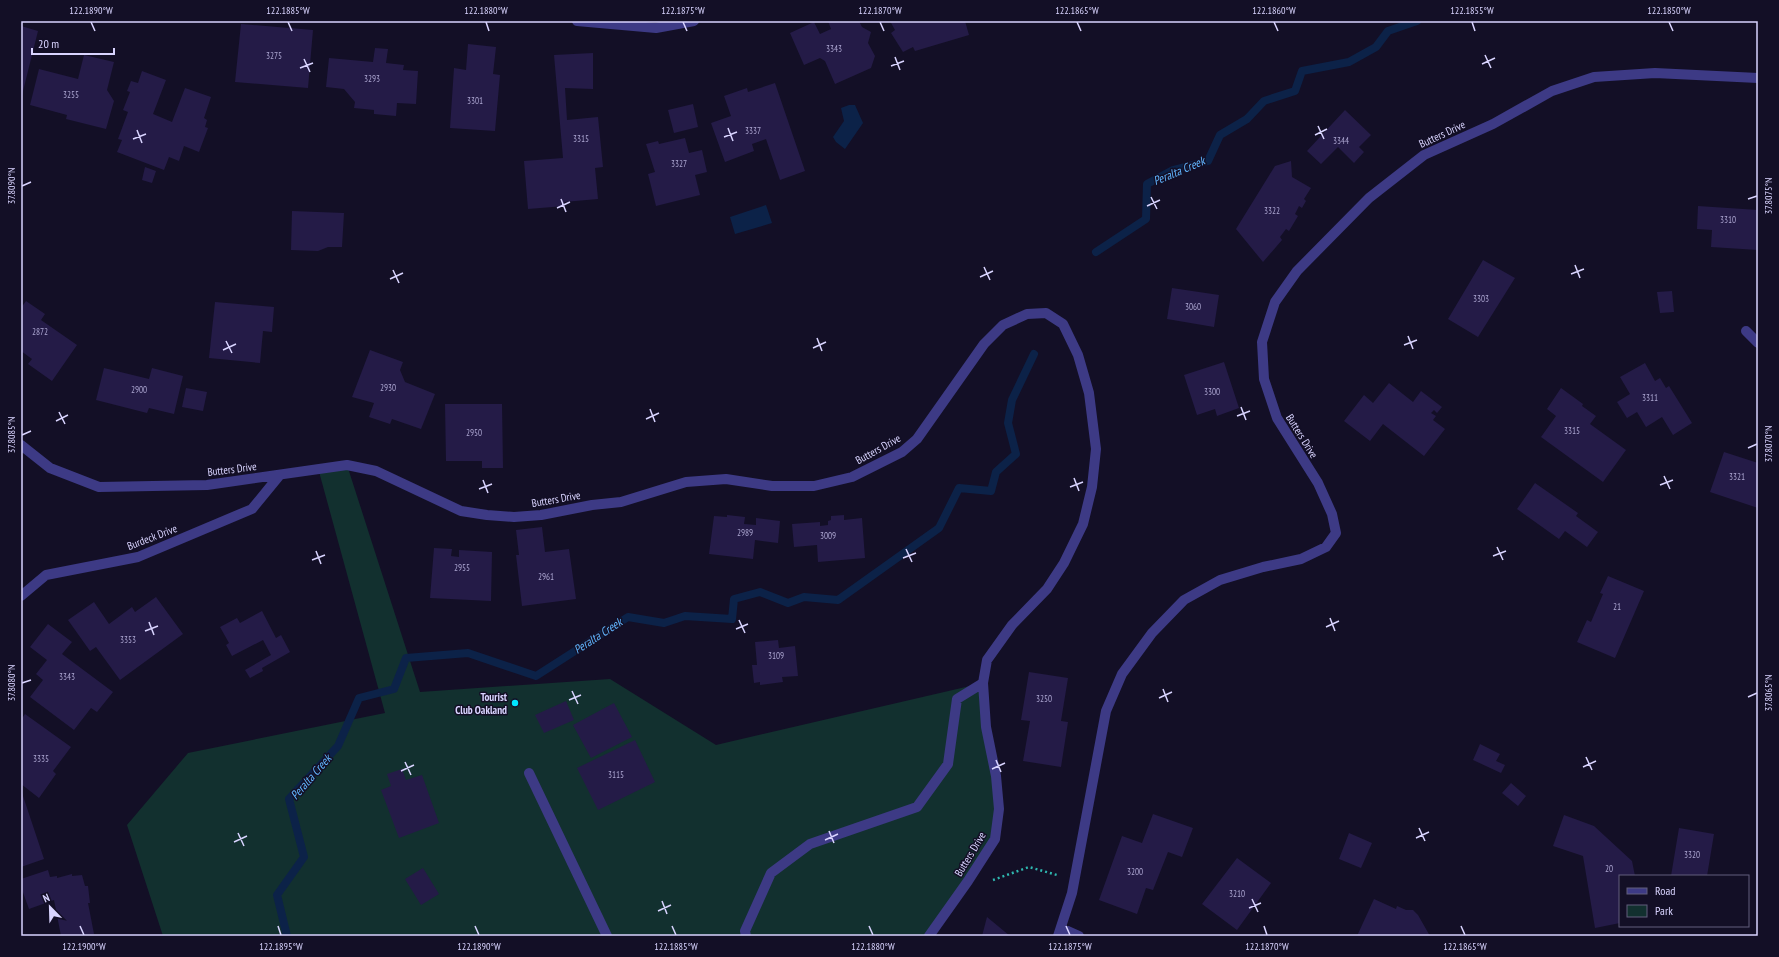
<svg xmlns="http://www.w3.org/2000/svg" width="1779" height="957" font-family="'PT Sans Narrow',sans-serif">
<rect width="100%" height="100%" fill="#130f26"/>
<path fill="#12302f" d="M347,465L420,692L610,679L716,745L983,683L996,776L995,839L929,936H163L127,825L188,753L385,713L318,468Z"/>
<path fill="#0c2248" d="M849,105H855L863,123L845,149L836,142L833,137L844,121L841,108Z
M766,205L772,223L735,234L730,217Z"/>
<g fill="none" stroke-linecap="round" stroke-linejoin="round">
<path stroke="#0c2248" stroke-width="8" d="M1096,252L1146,219L1147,184L1173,170L1208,161L1220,135L1247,119L1264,101L1295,91L1302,71L1349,62L1376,47L1388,31L1417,21
M287,936L277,895L304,857L289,799L338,746L359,698L394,689L406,658L468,653L536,676L628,617L664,623L685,616L732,619L734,599L760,592L788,603L804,597L838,600L939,528L959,488L991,491L996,472L1016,454L1008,423L1012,400L1034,354"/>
</g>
<path fill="#241b47" d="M828,21H859L862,27L871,32L868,43L875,56L871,68L835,84L825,61L820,58L804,65L790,33L814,22L820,34L831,29Z
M890,21H965L969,35L915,51L913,47L903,52L891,33L895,30Z
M241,24L313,30L308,88L235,82Z
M21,26L38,31L22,95H21Z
M468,44L496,47L493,74L500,75L495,131L450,128L454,68L466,70Z
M375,48L388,49L386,63L404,65L403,70L418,71L416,104L397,103L396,116L374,114V110L354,108L355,102L344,89L326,87L329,58L373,62Z
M593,53V89L565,88L567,120L598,117L603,167L595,168L598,199L564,202L565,206L528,209L524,161L563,158L554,55Z
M84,55L114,62L107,90L114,101L106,129L66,119L67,115L30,105L39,69L78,79Z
M142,71L166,80L153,114L172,122L185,88L211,97L204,118L207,120L205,127L208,128L199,152L184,146L179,161L169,157L164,170L117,152L122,140L118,139L128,112L123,110L130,92L127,91L131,81L138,83Z
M775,83L805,171L780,180L766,139L752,144L754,151L725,162L711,123L731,116L724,96L747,88L748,92Z
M693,104L698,127L674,133L668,110Z
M1345,110L1371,135L1359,147L1364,152L1354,163L1338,147L1321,164L1307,151Z
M685,138L689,153L702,150L707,172L695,175L700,195L656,206L648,174L655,172L646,144L658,141L659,144Z
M1291,161L1292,177L1311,188L1304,199L1306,201L1302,208L1299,206L1295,214L1298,216L1289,231L1286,229L1280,237L1282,240L1263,262L1236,229L1275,166Z
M145,167L156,171L152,183L142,180Z
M1698,206L1758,210V250L1711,247L1712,230L1697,229Z
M292,211L344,213L342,247H328L318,251L291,250Z
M1483,260L1515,278L1478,337L1448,319Z
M1172,288L1219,295L1214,327L1167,319Z
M1672,291L1674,312L1660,313L1657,292Z
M26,301L45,314L41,320L77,345L52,381L28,364L32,359L21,351V308Z
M215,302L274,307L272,332L263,331L260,363L209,358Z
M370,350L403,362L400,370L405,382L435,394L421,429L392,419L390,424L369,417L374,403L352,397Z
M1224,362L1239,408L1217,416L1215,409L1197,415L1184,375Z
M1645,363L1655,381L1660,378L1666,388L1669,386L1692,423L1673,435L1662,417L1646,427L1637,412L1627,418L1617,402L1630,394L1620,377Z
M104,368L149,379L152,368L183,376L174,414L149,408L147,413L96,400Z
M1389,383L1413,402L1421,391L1442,407L1437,413L1434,410L1431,413L1436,416L1433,420L1445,429L1424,456L1383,424L1370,441L1344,421L1364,395L1373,403Z
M186,388L207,392L203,411L182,407Z
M1561,388L1583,404L1582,406L1596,416L1590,424L1626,450L1603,482L1541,437L1556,416L1547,409Z
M445,404H502L503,468H482V461H446Z
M1724,452L1758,463V508L1710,492Z
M1535,483L1578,513L1576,516L1598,532L1587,547L1565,531L1559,539L1517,509Z
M727,515L745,517L744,524L756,525V518L780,521L778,543L755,540L753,559L709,554L714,516L727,517Z
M844,515V520L862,518L865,558L818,562L817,545L794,547L792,524L820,522V526L828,525V521L831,520V516Z
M542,527L545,552L569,549L576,599L522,606L516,555H519L516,530Z
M434,548L452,549L451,556L459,557V550L492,552L491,601L430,598Z
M1608,576L1644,591L1615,658L1577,642L1587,620L1591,622L1603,594L1600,593Z
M156,597L183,634L120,680L96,647L90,651L68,620L94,602L109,624L132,607L135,612Z
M262,611L276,638L281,635L290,652L262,668L263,671L250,678L245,670L271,655L263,640L232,656L226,645L229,643L220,627L237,618L240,623Z
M48,624L72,642L62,654L113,692L97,712L91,708L74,730L30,697L43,680L36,674L47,660L30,647Z
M778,640L779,648L795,646L798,676L782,677L783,682L760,685V682L754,683L752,665H757L755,642Z
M1029,672L1068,678L1061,721L1068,722L1061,767L1023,761L1030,721L1021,720Z
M566,701L574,720L544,733L535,715Z
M614,703L632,737L591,758L573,725Z
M25,714L71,747L53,771L56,774L39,798L21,784V720Z
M635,740L655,782L598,810L577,768Z
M1480,744L1500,754L1496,761L1505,765L1501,773L1473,760Z
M402,769L406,780L422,775L439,823L399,838L381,790L391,786L387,774Z
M1511,783L1526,796L1518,806L1502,793Z
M21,790L44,859L21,867Z
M1153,814L1193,828L1182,857L1168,852L1153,890L1146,888L1137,914L1099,900L1122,836L1142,843Z
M1564,815L1594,826L1632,861L1635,876H1620V923L1595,928L1583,856L1553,846Z
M1679,828L1714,834L1707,876H1671Z
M1349,833L1372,843L1361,868L1339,859Z
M1237,858L1271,883L1237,930L1202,904Z
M423,868L439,894L421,905L405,879Z
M48,870L50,877L57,876V878L72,874V876L82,875L85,886H88L90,903H88L94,934L61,936L54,900L29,909L21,887V879Z
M1374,899L1396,909L1397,906L1406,910H1413L1418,915L1430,936H1357Z
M987,917L1010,936H982Z"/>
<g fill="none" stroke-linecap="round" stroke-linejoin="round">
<path stroke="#2fb8b0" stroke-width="2.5" stroke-dasharray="2 3" stroke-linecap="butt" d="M993,880L1029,867L1057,875"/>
<path stroke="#3d3a85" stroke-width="10" d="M577,21L656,28L694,21
M1746,331L1758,343
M21,445L50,468L99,487L207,485L347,465L376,471L461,511L487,515L514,517L541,515L592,505L621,502L686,482L726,479L772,486H814L852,477L902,452L917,439L984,344L1003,325L1027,314L1046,313L1063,324L1078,355L1089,393L1096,449L1092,487L1083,524L1064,563L1047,589L1012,625L987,660L983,683L986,727L996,776L999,809L995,839L968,881L929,936
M21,596L46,575L138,557L252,509L279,476
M529,773L607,936
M1061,928L1079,936
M746,936L745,931L771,873L810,844L917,807L948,764L957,699L983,683
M1058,936L1072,893L1106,711L1122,674L1152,633L1184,600L1220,580L1263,567L1301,559L1326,547L1336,533L1332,514L1318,483L1277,418L1264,379L1262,342L1275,302L1297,271L1369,198L1424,155L1493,124L1552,91L1594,77L1655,73L1758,78"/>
</g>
<path fill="none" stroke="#d9d4ff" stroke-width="1.5" d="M91,22L95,31M288,22L292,31M486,22L489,31M683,22L687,31M880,22L884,31M1077,22L1081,31M1274,22L1278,31M1472,22L1475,31M1669,22L1673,31M1485,55L1491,68M895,57L900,70M304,59L310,72M1482,64L1495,58M891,66L904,61M300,68L313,63M1318,126L1324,139M728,128L733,141M137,130L142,143M1315,135L1327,129M724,137L737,132M133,139L146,134M22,186L31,182M1151,197L1157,209M561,199L566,212M1748,199L1757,196M1147,206L1160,200M557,208L570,202M1575,265L1580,278M984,267L990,280M393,270L399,283M1571,274L1584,269M980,277L993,271M390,279L403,273M1408,336L1413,349M817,338L822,351M226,341L232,353M1404,345L1417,340M813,348L826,342M223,350L236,344M1241,407L1246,420M650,409L655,422M59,412L65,424M1237,416L1250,411M646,419L659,413M56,421L68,415M22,435L31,431M1748,448L1757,444M1664,476L1670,489M1074,478L1079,491M483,480L488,493M1660,485L1673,480M1070,487L1083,482M479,489L492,484M1497,547L1503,560M906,549L912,562M316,551L321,564M1493,556L1506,551M903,558L916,553M312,560L325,555M1330,618L1335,631M739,620L745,633M149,622L154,635M1326,627L1339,621M736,629L748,624M145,631L158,626M22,683L31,680M1163,689L1168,702M572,691L578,704M1748,697L1757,693M1159,698L1172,692M569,700L581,695M1586,757L1592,770M996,760L1001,772M405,762L411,775M1583,767L1596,761M992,769L1005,763M401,771L414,765M1419,828L1425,841M829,831L834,843M238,833L244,846M1416,838L1429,832M825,840L838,834M234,842L247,836M1252,899L1258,912M662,901L667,914M1249,908L1261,903M658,911L671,905M80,926L84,935M278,926L281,935M475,926L479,935M672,926L676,935M869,926L873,935M1066,926L1070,935M1264,926L1267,935M1461,926L1465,935"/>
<circle fill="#00e5ff" stroke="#130f26" stroke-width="1.5" cx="515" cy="703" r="4"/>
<g text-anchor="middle" stroke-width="3" stroke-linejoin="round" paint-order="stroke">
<g font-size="9" fill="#aca6d1">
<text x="834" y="52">3343</text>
<text x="274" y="59">3275</text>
<text x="372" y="82">3293</text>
<text x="71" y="98">3255</text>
<text x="475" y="104">3301</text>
<text x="753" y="134">3337</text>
<text x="581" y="142">3315</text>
<text x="1341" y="144">3344</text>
<text x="679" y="167">3327</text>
<text x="1272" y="214">3322</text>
<text x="1728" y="223">3310</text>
<text x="1481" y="302">3303</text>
<text x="1193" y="310">3060</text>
<text x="40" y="335">2872</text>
<text x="388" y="391">2930</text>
<text x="139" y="393">2900</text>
<text x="1212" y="395">3300</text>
<text x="1650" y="401">3311</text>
<text x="1572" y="434">3315</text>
<text x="474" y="436">2950</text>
<text x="1737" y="480">3321</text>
<text x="745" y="536">2989</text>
<text x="828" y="539">3009</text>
<text x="462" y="571">2955</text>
<text x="546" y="580">2961</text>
<text x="1617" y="610">21</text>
<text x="128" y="643">3353</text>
<text x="776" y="659">3109</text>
<text x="67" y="680">3343</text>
<text x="1044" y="702">3250</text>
<text x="41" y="762">3335</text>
<text x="616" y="778">3115</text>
<text x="1692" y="858">3320</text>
<text x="1609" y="872">20</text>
<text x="1135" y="875">3200</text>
<text x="1237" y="897">3210</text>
</g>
<g font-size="11" fill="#d9d4ff" stroke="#130f26">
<text transform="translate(1442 134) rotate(-25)" y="4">Butters Drive</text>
<text transform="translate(1302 436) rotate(58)" y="4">Butters Drive</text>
<text transform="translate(878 449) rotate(-29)" y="4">Butters Drive</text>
<text transform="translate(232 469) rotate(-7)" y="4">Butters Drive</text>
<text transform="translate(556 499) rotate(-10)" y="4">Butters Drive</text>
<text transform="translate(152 537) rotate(-21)" y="4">Burdeck Drive</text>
<text transform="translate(970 854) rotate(-59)" y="4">Butters Drive</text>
</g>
<g font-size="11" font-weight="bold" fill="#d9d4ff" stroke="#130f26" text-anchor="end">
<text x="507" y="701">Tourist<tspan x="507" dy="13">Club Oakland</tspan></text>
</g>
<g font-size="12" font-style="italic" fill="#62b6ff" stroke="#130f26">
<text transform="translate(1179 171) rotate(-23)" y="4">Peralta Creek</text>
<text transform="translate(598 636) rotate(-33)" y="4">Peralta Creek</text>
<text transform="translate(311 777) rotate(-49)" y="4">Peralta Creek</text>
</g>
</g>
<rect width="1779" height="957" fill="none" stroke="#130f26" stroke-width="44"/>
<rect x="1619" y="875" width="130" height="52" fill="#130f26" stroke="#625e7d"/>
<rect x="1627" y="888" width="20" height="6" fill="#3d3a85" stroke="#625e7d"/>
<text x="1655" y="895" font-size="12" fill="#d9d4ff">Road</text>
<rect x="1627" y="905" width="20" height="12" fill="#12302f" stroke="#625e7d"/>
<text x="1655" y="915" font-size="12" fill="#d9d4ff">Park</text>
<g transform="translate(50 907) rotate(337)" stroke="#130f26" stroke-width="3" paint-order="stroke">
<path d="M0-3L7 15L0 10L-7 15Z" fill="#d9d4ff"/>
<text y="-6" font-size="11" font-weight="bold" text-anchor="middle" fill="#d9d4ff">N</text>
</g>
<path d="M32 48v6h82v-6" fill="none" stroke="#d9d4ff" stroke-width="2"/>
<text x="38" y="48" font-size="12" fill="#d9d4ff" stroke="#130f26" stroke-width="3" paint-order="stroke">20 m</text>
<rect x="22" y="22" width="1735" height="913" fill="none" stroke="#d9d4ff" stroke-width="1.5"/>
<g font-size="10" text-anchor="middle" fill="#d9d4ff">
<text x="91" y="14">122.1890°W</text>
<text x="288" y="14">122.1885°W</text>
<text x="486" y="14">122.1880°W</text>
<text x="683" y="14">122.1875°W</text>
<text x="880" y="14">122.1870°W</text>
<text x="1077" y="14">122.1865°W</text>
<text x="1274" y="14">122.1860°W</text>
<text x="1472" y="14">122.1855°W</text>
<text x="1669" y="14">122.1850°W</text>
<text transform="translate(11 186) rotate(-90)" y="4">37.8090°N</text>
<text transform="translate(1768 196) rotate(-90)" y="4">37.8075°N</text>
<text transform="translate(11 435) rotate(-90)" y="4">37.8085°N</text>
<text transform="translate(1768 444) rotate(-90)" y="4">37.8070°N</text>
<text transform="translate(11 683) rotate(-90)" y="4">37.8080°N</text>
<text transform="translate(1768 693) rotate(-90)" y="4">37.8065°N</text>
<text x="84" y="950">122.1900°W</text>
<text x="281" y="950">122.1895°W</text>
<text x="479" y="950">122.1890°W</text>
<text x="676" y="950">122.1885°W</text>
<text x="873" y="950">122.1880°W</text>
<text x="1070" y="950">122.1875°W</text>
<text x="1267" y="950">122.1870°W</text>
<text x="1465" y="950">122.1865°W</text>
</g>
</svg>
